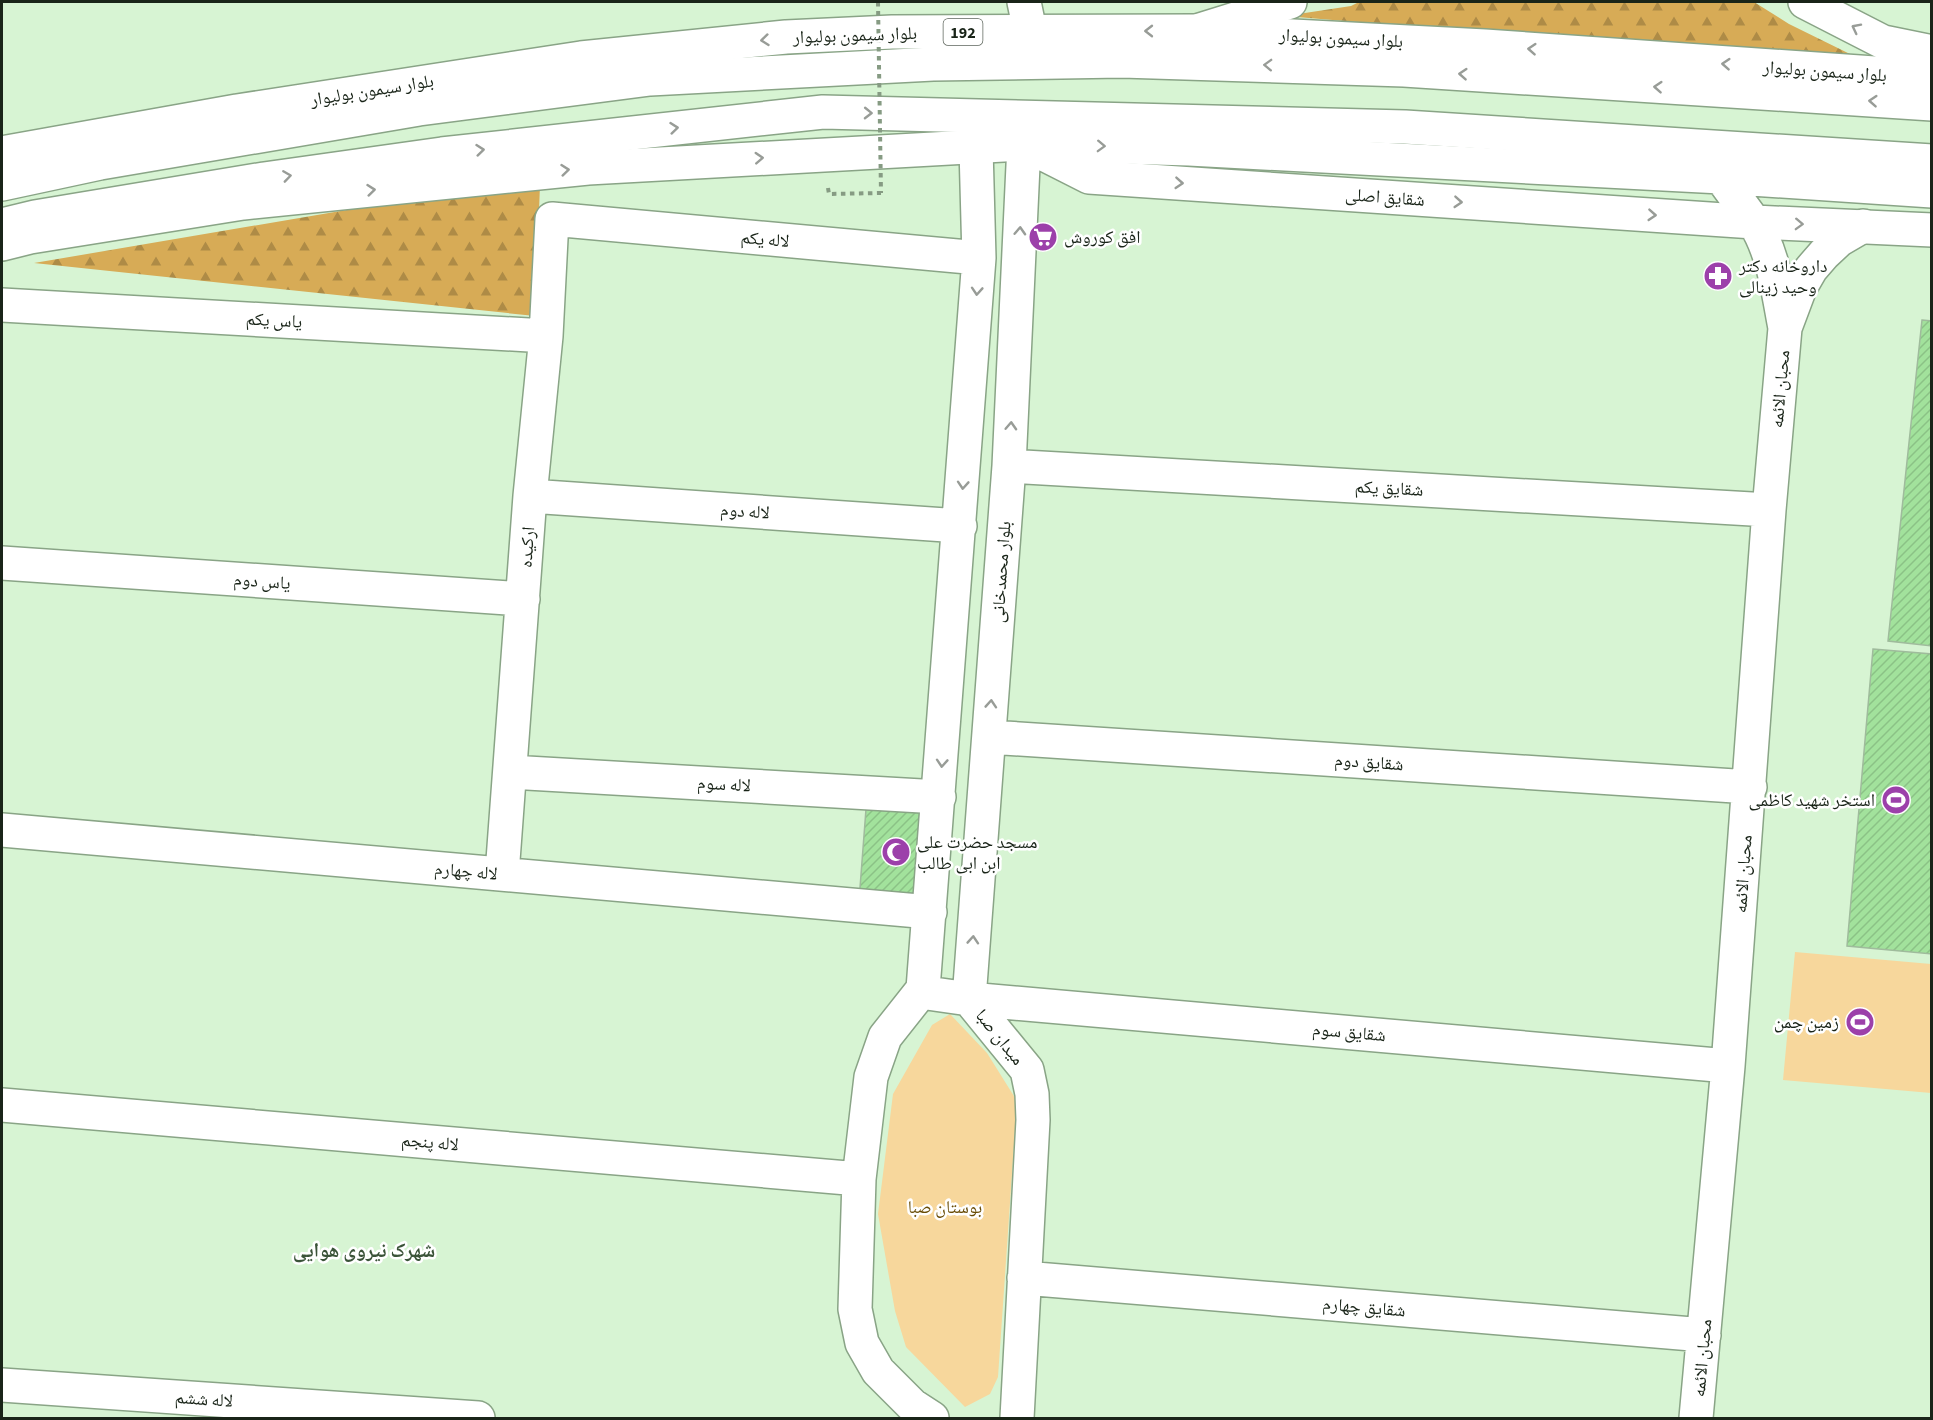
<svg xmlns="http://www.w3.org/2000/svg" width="1933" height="1420" font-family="'Source Sans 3','Noto Naskh Arabic',sans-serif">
<defs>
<pattern id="forest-firs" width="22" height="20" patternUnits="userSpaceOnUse" patternTransform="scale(1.5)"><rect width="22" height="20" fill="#d7ab56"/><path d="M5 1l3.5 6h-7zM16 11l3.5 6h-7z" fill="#ae8b46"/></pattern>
<pattern id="building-hatch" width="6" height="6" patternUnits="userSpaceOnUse" patternTransform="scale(1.5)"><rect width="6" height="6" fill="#a2e29c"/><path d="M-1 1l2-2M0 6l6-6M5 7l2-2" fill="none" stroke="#8bc286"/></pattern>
</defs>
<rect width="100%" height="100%" fill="#d7f4d3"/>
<path fill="url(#forest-firs)" d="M1359,2H1754L1789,24L1852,55L1535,37L1285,16L1351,6Z
M540,185L535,316L34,263L411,199Z"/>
<path fill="#f7d79c" d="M1795,952L1931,964V1093L1783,1080Z
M950,1014L987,1053L1017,1101L998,1377L990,1394L965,1407L906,1347L895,1311L878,1214L893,1094L932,1025Z"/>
<path fill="url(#building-hatch)" stroke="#9fbb9c" stroke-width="1.5" d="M1922,320L1932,321V646L1888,641Z
M1873,649L1932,654V954L1847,946Z
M867,796L932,802L926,906L859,901Z"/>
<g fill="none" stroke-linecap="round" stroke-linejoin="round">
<g stroke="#89a486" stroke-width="36">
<path id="minor" d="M1024,2L1030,31
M1805,2L1883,42L1932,52
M1200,30L1290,2
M2,184L100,163L419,109L650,79L933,64L1122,61L1404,70L1932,104
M2,225L35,217L264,179L442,154L823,112L1405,127L1932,161
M2,305L546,336
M1009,466L1769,510
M530,496L960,526
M2,563L523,599
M989,737L1750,787
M510,772L939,797
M2,830L930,912
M502,874L530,496L546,336L552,219L979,258
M923,989L979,258L976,148
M969,999L1009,466L1024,144L1089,177L1754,222C1774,254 1778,292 1785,328
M969,999L1027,1070L1032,1094L1033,1120L1017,1418
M2,1105L859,1179
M1024,1278L1704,1335
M2,1385L478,1418
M932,1418L912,1405L878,1371L862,1343L855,1309L859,1179L871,1077L885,1037L923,989L927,993L969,999L1728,1066
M1696,1418L1728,1066L1769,510L1785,328L1800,288L1811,269L1824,254L1839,240L1863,226"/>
</g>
<g stroke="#89a486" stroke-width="36">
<path id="major" d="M2,153L237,111L581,58L786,37L892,32L1196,31L1485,46L1932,77
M1721,177L1754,222L1932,230
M2,244L30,237L243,203L588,168L1024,144L1189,149L1721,177L1932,191"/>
</g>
<path stroke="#869b83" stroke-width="4" stroke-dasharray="4.5 4.5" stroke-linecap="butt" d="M828,188L829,194L881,193"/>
<use href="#minor" stroke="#fff" stroke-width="33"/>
<use href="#major" stroke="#fff" stroke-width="33"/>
<path stroke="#869b83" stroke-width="4" stroke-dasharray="4.5 4.5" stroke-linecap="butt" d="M878,2L881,193"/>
</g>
<defs><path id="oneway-chevron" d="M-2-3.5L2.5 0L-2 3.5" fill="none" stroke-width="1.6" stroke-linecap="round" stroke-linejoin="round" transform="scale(1.5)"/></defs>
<g stroke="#989c97">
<use href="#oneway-chevron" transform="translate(1856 28) rotate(-153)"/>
<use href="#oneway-chevron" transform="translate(1149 31) rotate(180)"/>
<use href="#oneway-chevron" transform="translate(765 40) rotate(174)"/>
<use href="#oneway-chevron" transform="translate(1532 49) rotate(-176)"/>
<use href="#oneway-chevron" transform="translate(1726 64) rotate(-176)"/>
<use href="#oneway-chevron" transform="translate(1268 65) rotate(-178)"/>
<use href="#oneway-chevron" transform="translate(1463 74) rotate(-176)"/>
<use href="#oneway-chevron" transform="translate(1658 87) rotate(-176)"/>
<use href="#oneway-chevron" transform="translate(1873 101) rotate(-176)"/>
<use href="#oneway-chevron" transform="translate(868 113) rotate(1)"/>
<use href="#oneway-chevron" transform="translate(674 128) rotate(-6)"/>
<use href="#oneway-chevron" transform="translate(1101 146) rotate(2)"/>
<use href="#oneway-chevron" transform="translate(480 150) rotate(-6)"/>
<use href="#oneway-chevron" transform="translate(759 158) rotate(-3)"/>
<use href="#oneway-chevron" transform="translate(565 170) rotate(-6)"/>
<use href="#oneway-chevron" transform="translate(287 176) rotate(-8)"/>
<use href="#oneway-chevron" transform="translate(1179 183) rotate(4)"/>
<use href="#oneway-chevron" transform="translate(371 190) rotate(-6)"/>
<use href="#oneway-chevron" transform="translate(1458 202) rotate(4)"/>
<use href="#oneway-chevron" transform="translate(1652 215) rotate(4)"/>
<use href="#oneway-chevron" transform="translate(1799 224) rotate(2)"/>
<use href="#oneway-chevron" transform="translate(1020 231) rotate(-87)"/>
<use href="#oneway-chevron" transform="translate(977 291) rotate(94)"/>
<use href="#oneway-chevron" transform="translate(1011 426) rotate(-87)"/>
<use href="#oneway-chevron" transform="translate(963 485) rotate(94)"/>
<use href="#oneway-chevron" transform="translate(991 704) rotate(-86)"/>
<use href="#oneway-chevron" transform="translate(942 763) rotate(94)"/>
<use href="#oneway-chevron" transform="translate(973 940) rotate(-86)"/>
</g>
<defs>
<g id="supermarket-disc" transform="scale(1.5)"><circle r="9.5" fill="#9c40aa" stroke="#fff"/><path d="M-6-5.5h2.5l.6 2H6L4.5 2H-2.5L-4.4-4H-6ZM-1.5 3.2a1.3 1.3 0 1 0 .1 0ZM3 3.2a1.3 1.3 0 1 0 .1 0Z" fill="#fff"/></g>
<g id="pharmacy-disc" transform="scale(1.5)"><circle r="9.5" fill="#9c40aa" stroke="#fff"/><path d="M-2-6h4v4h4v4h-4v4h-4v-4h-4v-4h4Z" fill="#fff"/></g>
<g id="stadium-disc" transform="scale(1.5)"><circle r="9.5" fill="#9c40aa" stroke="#fff"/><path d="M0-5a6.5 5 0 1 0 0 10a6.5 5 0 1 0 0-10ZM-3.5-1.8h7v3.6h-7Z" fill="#fff"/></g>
<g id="mosque-disc" transform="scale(1.5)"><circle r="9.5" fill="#9c40aa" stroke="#fff"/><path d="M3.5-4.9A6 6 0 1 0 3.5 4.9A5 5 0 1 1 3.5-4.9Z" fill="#fff"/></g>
</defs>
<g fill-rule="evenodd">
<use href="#supermarket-disc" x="1043" y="237"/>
<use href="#pharmacy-disc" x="1718" y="276"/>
<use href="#stadium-disc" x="1896" y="800"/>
<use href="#mosque-disc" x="896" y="852"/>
<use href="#stadium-disc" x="1860" y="1022"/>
</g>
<g text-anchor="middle" stroke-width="5" stroke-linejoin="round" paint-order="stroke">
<rect fill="#fff" stroke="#5e665d" stroke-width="1.5" x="943.5" y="19" width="39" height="26" rx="4.5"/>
<g font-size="16" font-weight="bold" fill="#192418">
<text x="963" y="38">192</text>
</g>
<g font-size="18" fill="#192418" stroke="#fff">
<text transform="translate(855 35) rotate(-2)" y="6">بلوار سیمون بولیوار</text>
<text transform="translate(1341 38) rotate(3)" y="6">بلوار سیمون بولیوار</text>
<text transform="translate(1825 71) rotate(4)" y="6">بلوار سیمون بولیوار</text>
<text transform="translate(372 90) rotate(-9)" y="6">بلوار سیمون بولیوار</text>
<text transform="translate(1385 197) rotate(4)" y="6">شقایق اصلی</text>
<text transform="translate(765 239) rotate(5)" y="6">لاله یکم</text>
<text transform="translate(274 320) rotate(3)" y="6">یاس یکم</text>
<text transform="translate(1780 389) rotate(-85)" y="6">محبان الائمه</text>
<text transform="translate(1389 488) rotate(3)" y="6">شقایق یکم</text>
<text transform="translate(745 511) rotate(4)" y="6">لاله دوم</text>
<text transform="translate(527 547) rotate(-86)" y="6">ارکیده</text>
<text transform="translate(1001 572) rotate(-86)" y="6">بلوار محمدخانی</text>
<text transform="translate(262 581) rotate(4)" y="6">یاس دوم</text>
<text transform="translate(1369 762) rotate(4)" y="6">شقایق دوم</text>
<text transform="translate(724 784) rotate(3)" y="6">لاله سوم</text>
<text transform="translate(466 871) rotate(5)" y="6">لاله چهارم</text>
<text transform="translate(1743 874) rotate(-86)" y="6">محبان الائمه</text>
<text transform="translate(1349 1032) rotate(5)" y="6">شقایق سوم</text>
<text transform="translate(1000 1037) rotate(51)" y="6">میدان صبا</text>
<text transform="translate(430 1142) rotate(5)" y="6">لاله پنجم</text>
<text transform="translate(1364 1307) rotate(5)" y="6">شقایق چهارم</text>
<text transform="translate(1702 1358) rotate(-85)" y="6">محبان الائمه</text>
<text transform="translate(204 1399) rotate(4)" y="6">لاله ششم</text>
</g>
<g font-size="18" fill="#192418" stroke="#fff" text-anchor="start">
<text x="1064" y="243">افق کوروش</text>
<text x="1739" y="272">داروخانه دکتر<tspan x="1739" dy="21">وحید زینالی</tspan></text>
<text x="1875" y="806" text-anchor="end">استخر شهید کاظمی</text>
<text x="917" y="848">مسجد حضرت علی<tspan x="917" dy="21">ابن ابی طالب</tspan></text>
<text x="1839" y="1028" text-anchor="end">زمین چمن</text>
</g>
<g font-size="18" fill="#684b04" stroke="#fff">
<text x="945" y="1213">بوستان صبا</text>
</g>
<g font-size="20" font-weight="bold" fill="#3a5338" stroke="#fff">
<text x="364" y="1257">شهرک نیروی هوایی</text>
</g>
</g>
<rect width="1933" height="1420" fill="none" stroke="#192418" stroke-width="6"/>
</svg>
